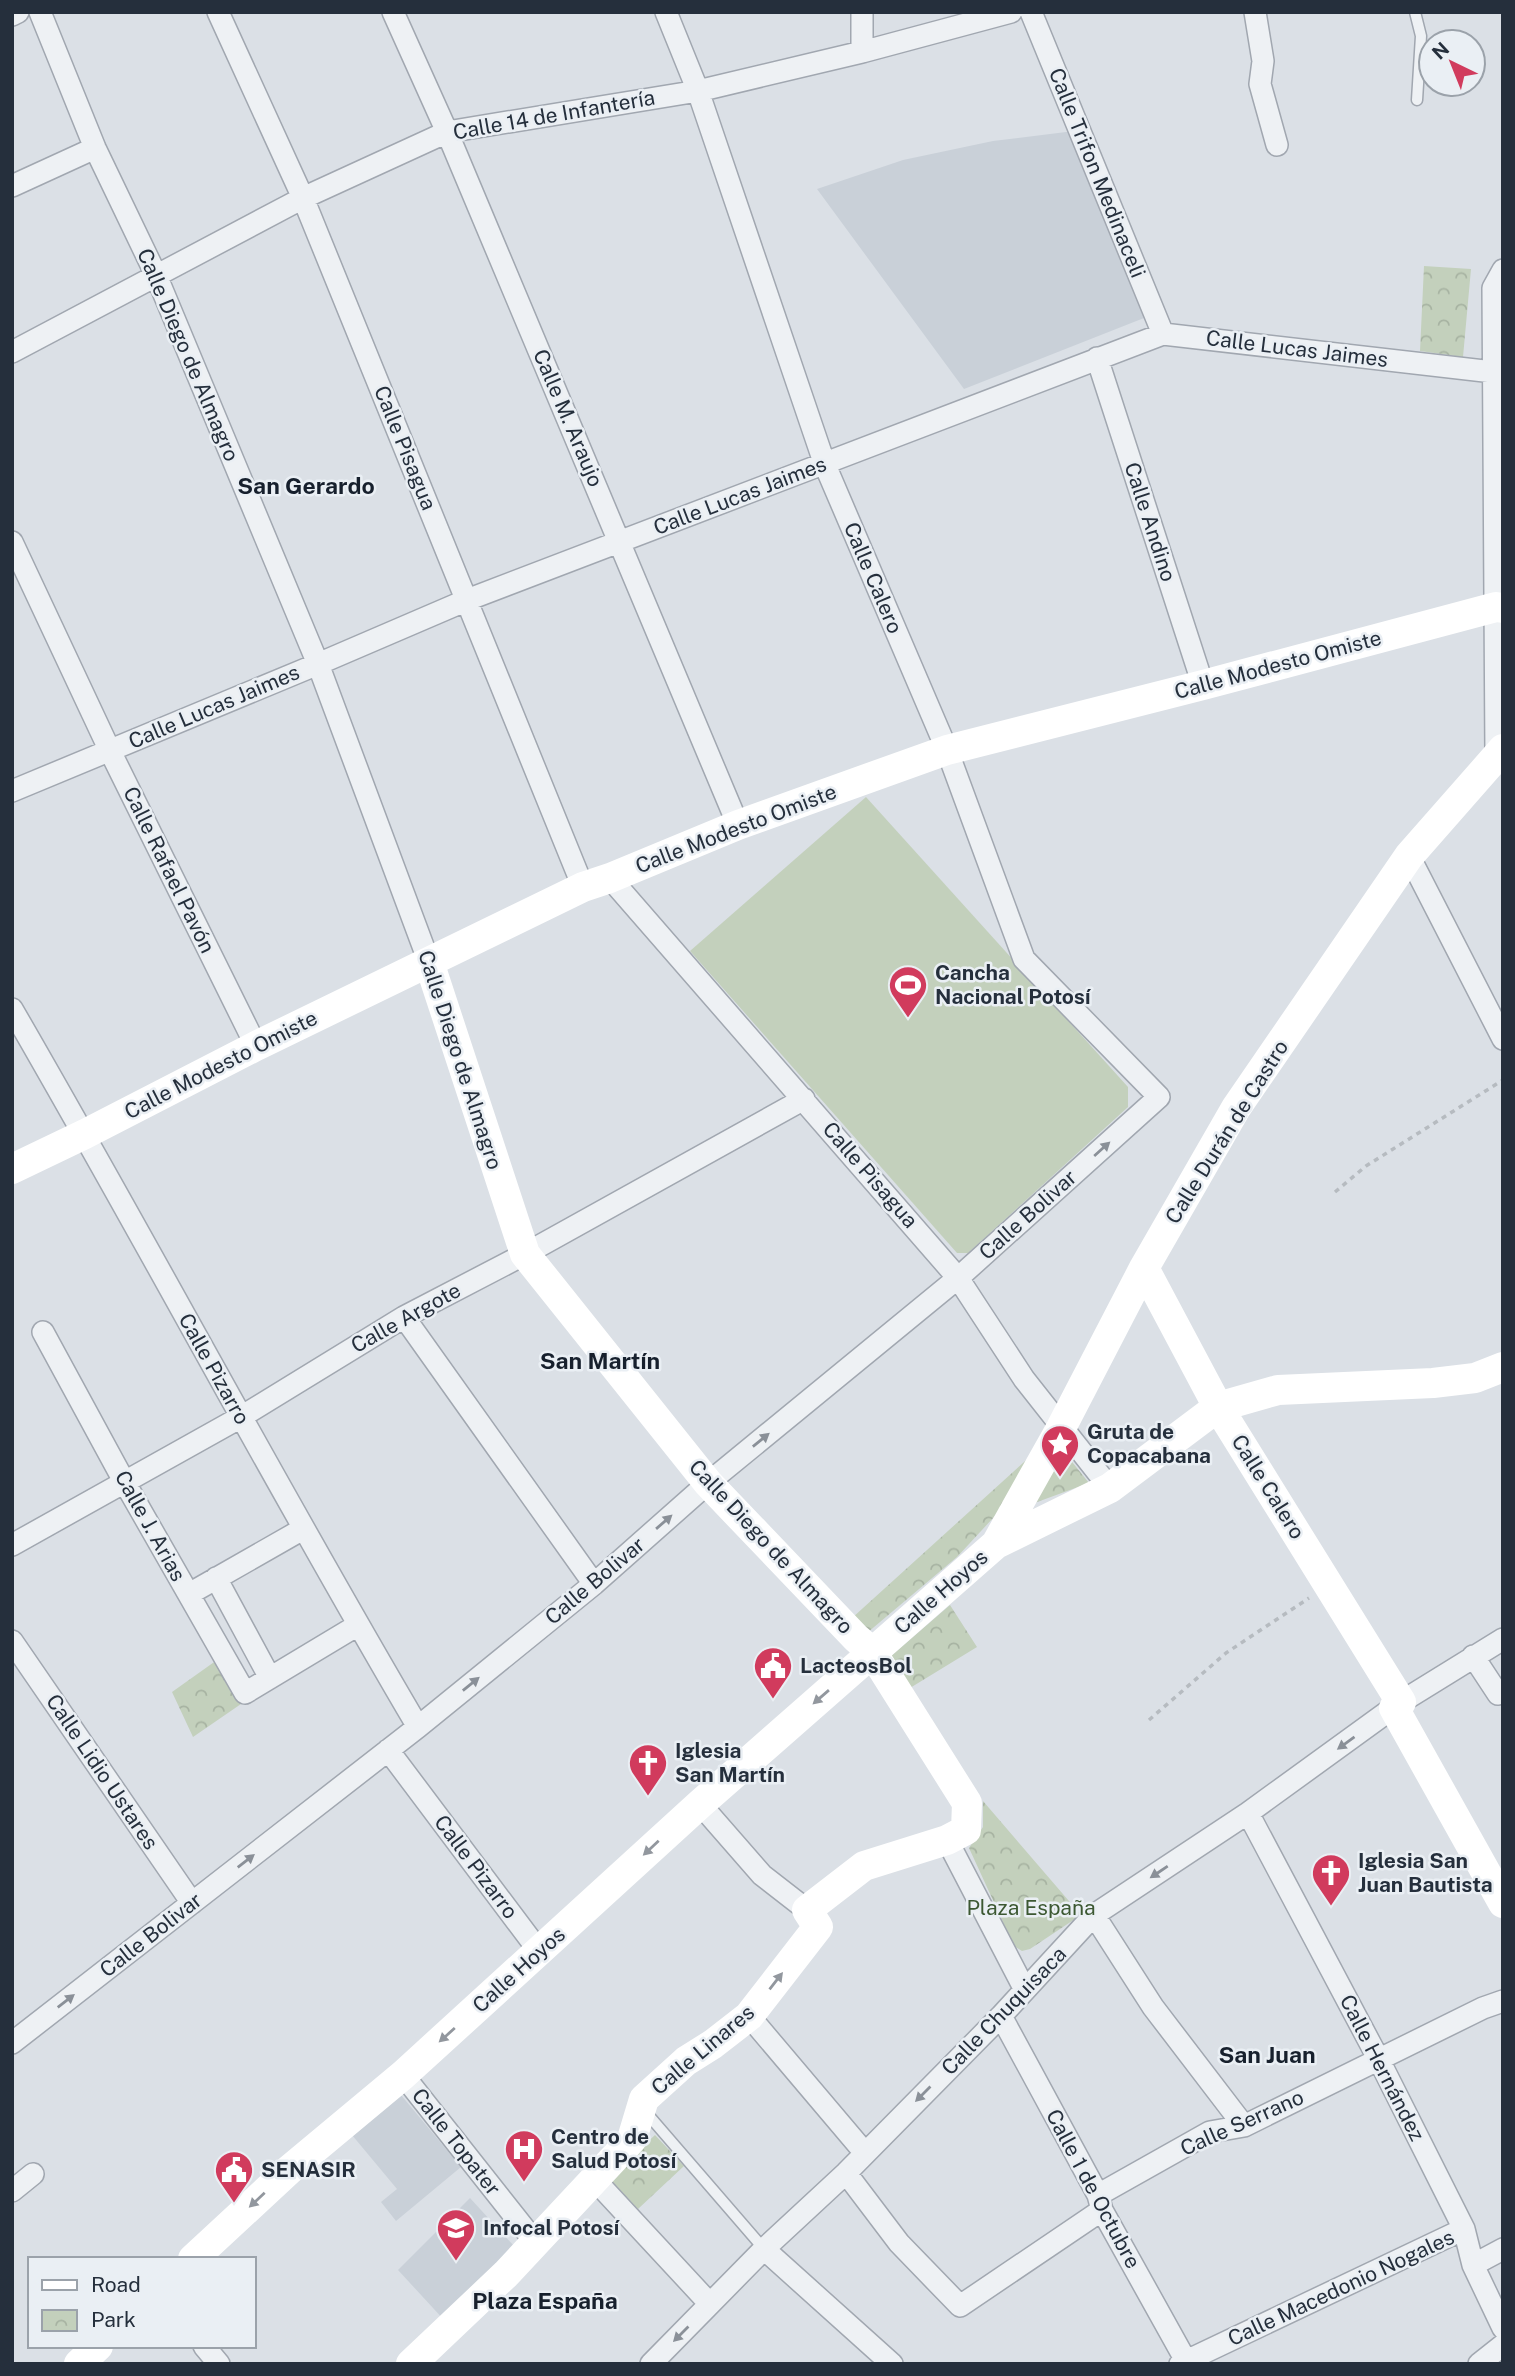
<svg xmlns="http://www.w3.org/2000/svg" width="1515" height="2376" font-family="'Public Sans',sans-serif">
<defs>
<pattern id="park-crowns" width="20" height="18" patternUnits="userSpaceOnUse" patternTransform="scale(1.75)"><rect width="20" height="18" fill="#c3d0bc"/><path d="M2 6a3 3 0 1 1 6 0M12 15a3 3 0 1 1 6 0" fill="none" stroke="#a7b3a2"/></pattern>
</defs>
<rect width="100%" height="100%" fill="#dbe0e6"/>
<path fill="#c9d0d8" d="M1074,131L1144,318L964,389L817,189L903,160L993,141Z
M396,2089L461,2167L396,2221L381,2202L397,2189L347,2129Z
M470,2198L514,2246L445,2321L398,2270Z"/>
<path fill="url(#park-crowns)" d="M1424,266L1471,269L1463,357L1420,351Z
M1064,1452L1089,1483L1029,1505Z
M1034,1453L1006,1504L957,1557L867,1633L852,1618Z
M950,1605L977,1647L910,1688L891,1656Z
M217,1660L241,1704L193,1737L172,1692Z
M983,1801L1081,1915L1030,1949L1022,1951L1014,1946L969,1848L983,1827Z
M655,2135L684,2166L638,2209L609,2178Z"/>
<path fill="#c3d0bc" d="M866,797L1128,1087V1107L968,1253H957L690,951Z"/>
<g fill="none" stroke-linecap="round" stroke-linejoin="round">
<g stroke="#a1a7b0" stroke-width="13">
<path id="service" d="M1415,12L1421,36L1417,100
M644,2110L764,2249"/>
</g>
<g stroke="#a1a7b0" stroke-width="24">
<path id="minor" d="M40,12L95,148L156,275L318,664L429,962
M218,12L303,198L583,887
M393,12L447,132L738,825
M862,12V52
M1031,12L1163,334
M1255,12L1263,61L1260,84L1277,145
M12,15L18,12
M12,186L95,148
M12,352L303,198L447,132L698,91L862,52L1011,12
M1097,358L1203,685
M12,542L110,751L256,1046
M1496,756L1493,288L1503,270
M12,791L318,664L467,600L1163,334L1493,372
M1409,856L1503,1039
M610,878L958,1278L1024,1379L1110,1488
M12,1009C150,1247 278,1490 418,1727
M404,1317L594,1584
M43,1332L125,1483L245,1693L358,1625
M12,1545L241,1417L404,1317L525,1254L804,1099
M216,1578L270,1678
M189,1594L303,1529
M12,1641L192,1903
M1473,1656L1498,1694L1503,1693
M388,1750L539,1951
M700,1804L762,1875L807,1910
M1248,1813L1379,2060L1464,2229L1473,2265L1503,2328
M947,1840L1025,1990
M1094,1915L1153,2007L1244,2126
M749,2016L865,2153
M1001,2016L1098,2195L1102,2210L1186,2361
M12,2043L418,1727L594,1584L708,1483L958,1278L1159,1097L1024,959L947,750L825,465L698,91L666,12
M403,2075L535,2242
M846,2173L899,2243L960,2306L1102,2210
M594,2179L710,2304
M12,2191L33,2174
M1098,2195L1210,2132L1244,2126L1483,2008L1503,2001
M764,2249L892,2364
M1473,2265L1503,2249
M204,2346L219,2364
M651,2364L764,2249L846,2173L1001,2016L1094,1915L1248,1813L1401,1702L1503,1639
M1180,2364L1464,2229
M1479,2364L1503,2345"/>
</g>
<path stroke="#b6bbc0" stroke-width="3.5" stroke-dasharray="5 5" stroke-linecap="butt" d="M1335,1192L1366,1166L1503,1080
M1149,1720L1226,1653L1309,1598"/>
<use href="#service" stroke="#eef1f4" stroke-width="10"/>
<use href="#minor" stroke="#eef1f4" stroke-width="21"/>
<path stroke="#fff" stroke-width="30" d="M12,1169L85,1134L256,1046L583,887L610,878L738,825L947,750L1203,685L1496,607L1503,608
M1144,1268L1218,1407L1401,1702
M996,1544L1061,1428L1144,1268L1236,1108L1409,856L1503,749
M1394,1708L1503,1903
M193,2259L289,2170L403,2075L700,1804L996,1544L1110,1488L1218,1407L1278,1390L1433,1383L1475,1378L1503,1367
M79,2364L98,2346
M411,2364L506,2274L632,2139L644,2099L686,2061L713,2044L749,2016L818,1927L807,1910L864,1866L947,1840L966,1830L967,1803L872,1652L856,1638L708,1483L525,1254L429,962"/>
</g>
<defs><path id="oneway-solid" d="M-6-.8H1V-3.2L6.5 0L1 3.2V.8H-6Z" transform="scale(1.75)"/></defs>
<g fill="#8a9098">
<use href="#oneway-solid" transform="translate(1102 1149) rotate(-42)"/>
<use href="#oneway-solid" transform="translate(761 1440) rotate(-39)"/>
<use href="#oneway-solid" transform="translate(664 1522) rotate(-41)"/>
<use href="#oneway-solid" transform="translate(471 1684) rotate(-39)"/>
<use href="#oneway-solid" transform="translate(1346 1743) rotate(144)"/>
<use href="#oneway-solid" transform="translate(246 1861) rotate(-38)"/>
<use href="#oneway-solid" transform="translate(1159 1872) rotate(146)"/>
<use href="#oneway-solid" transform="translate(66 2001) rotate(-38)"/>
<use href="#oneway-solid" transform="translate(923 2094) rotate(135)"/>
<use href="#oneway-solid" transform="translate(681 2334) rotate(135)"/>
</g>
<g fill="#92979e">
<use href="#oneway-solid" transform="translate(821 1697) rotate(139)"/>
<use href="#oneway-solid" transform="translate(651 1848) rotate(137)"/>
<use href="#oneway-solid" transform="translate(776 1981) rotate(-52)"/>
<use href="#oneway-solid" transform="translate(447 2035) rotate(138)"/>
<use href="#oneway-solid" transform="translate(257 2200) rotate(137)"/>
</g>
<defs>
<g id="stadium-pin" transform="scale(2.0125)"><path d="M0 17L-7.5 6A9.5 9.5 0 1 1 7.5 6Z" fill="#d13b5d" stroke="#eaeff4"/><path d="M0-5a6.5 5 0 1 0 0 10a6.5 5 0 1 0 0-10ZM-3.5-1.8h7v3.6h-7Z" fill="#fff"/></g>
<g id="sight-pin" transform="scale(2.0125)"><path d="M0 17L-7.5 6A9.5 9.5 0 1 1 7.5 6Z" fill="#d13b5d" stroke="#eaeff4"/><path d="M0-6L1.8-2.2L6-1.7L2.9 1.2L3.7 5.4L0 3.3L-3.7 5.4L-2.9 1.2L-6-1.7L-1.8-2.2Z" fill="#fff"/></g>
<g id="civic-pin" transform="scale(2.0125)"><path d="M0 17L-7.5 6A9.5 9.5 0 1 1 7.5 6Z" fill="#d13b5d" stroke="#eaeff4"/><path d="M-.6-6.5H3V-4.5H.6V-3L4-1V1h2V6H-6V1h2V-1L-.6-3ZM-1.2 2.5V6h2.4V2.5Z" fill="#fff"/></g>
<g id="church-pin" transform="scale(2.0125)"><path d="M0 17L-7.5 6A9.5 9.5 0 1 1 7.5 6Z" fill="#d13b5d" stroke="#eaeff4"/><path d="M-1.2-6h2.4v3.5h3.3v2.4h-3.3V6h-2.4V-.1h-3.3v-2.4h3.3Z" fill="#fff"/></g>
<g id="hospital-pin" transform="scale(2.0125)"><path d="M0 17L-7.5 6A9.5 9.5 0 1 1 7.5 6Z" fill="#d13b5d" stroke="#eaeff4"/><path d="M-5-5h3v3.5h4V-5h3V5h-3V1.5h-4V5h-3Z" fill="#fff"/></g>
<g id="university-pin" transform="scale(2.0125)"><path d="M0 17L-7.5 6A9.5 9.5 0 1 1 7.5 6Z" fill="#d13b5d" stroke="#eaeff4"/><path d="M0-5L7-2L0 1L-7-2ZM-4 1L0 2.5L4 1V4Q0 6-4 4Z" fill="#fff"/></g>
</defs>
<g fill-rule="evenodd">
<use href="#stadium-pin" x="908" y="985"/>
<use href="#sight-pin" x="1060" y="1444"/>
<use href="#civic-pin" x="773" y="1666"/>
<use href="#church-pin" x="648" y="1763"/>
<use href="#church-pin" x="1331" y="1873"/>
<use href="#hospital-pin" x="524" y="2149"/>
<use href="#civic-pin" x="234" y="2170"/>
<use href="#university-pin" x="456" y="2228"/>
</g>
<g text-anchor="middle" stroke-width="5" stroke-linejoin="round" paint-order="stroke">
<g font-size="21" fill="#252f3c" stroke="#eaeff4">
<text transform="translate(554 115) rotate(-10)" y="7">Calle 14 de Infantería</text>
<text transform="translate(1097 173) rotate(68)" y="7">Calle Trifon Medinaceli</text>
<text transform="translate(1297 349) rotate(7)" y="7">Calle Lucas Jaimes</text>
<text transform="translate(188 355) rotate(67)" y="7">Calle Diego de Almagro</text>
<text transform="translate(568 418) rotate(67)" y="7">Calle M. Araujo</text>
<text transform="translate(405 448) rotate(68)" y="7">Calle Pisagua</text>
<text transform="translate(740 496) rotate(-21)" y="7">Calle Lucas Jaimes</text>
<text transform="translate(1150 522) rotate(72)" y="7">Calle Andino</text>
<text transform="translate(873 578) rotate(67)" y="7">Calle Calero</text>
<text transform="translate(1278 665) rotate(-15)" y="7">Calle Modesto Omiste</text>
<text transform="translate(214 707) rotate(-23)" y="7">Calle Lucas Jaimes</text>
<text transform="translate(736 829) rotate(-21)" y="7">Calle Modesto Omiste</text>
<text transform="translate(169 870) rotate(64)" y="7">Calle Rafael Pavón</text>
<text transform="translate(460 1060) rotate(72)" y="7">Calle Diego de Almagro</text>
<text transform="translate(221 1065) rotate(-27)" y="7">Calle Modesto Omiste</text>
<text transform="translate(1227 1132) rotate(-58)" y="7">Calle Durán de Castro</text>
<text transform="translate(870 1175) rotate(49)" y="7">Calle Pisagua</text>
<text transform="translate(1028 1215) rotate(-42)" y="7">Calle Bolivar</text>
<text transform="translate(406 1318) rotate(-29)" y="7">Calle Argote</text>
<text transform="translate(214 1369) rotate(61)" y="7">Calle Pizarro</text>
<text transform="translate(1268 1487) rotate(58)" y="7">Calle Calero</text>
<text transform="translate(150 1526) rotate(61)" y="7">Calle J. Arias</text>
<text transform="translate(771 1547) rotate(47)" y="7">Calle Diego de Almagro</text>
<text transform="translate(595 1581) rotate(-40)" y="7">Calle Bolivar</text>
<text transform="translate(941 1592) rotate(-41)" y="7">Calle Hoyos</text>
<text transform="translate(102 1772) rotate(56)" y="7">Calle Lidio Ustares</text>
<text transform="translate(476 1867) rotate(53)" y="7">Calle Pizarro</text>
<text transform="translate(151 1935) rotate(-38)" y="7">Calle Bolivar</text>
<text transform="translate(519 1970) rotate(-42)" y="7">Calle Hoyos</text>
<text transform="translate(1004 2011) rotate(-46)" y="7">Calle Chuquisaca</text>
<text transform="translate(703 2050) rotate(-40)" y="7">Calle Linares</text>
<text transform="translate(1382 2068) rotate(63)" y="7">Calle Hernández</text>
<text transform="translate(1242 2123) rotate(-24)" y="7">Calle Serrano</text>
<text transform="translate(456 2142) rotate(52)" y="7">Calle Topater</text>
<text transform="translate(1093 2189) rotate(62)" y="7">Calle 1 de Octubre</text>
<text transform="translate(1341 2288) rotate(-25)" y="7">Calle Macedonio Nogales</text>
</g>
<g font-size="21" font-weight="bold" fill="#252f3c" stroke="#eaeff4" text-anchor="start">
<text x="935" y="980">Cancha<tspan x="935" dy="24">Nacional Potosí</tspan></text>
<text x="1087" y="1439">Gruta de<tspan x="1087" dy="24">Copacabana</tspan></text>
<text x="800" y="1673">LacteosBol</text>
<text x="675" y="1758">Iglesia<tspan x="675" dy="24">San Martín</tspan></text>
<text x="1358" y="1868">Iglesia San<tspan x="1358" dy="24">Juan Bautista</tspan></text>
<text x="551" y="2144">Centro de<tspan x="551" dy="24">Salud Potosí</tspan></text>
<text x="261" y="2177">SENASIR</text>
<text x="483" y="2235">Infocal Potosí</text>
</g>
<g font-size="21" fill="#3c5832" stroke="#eaeff4">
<text x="1031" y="1915">Plaza España</text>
</g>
<g font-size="23" font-weight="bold" fill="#17202d" stroke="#eaeff4">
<text x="306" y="494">San Gerardo</text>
<text x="600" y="1369">San Martín</text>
<text x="1267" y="2063">San Juan</text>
<text x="545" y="2309">Plaza España</text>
</g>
</g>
<rect width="1515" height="2376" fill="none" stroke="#252f3c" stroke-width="28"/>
<rect x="28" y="2257" width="228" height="91" fill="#eaeff4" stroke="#9ba2aa" stroke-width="2"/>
<rect x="42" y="2280" width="35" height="10" fill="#ffffff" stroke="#9ba2aa" stroke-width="2"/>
<text x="91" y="2292" font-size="21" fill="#252f3c">Road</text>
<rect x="42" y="2310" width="35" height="21" fill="url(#park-crowns)" stroke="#9ba2aa" stroke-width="2"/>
<text x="91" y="2327" font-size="21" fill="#252f3c">Park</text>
<g transform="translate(1452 63) rotate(317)"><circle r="33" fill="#eaeff4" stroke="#9ba2aa" stroke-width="2"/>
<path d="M0-5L12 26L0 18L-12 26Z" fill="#d13b5d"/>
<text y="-10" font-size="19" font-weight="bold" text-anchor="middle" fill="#252f3c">N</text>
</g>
</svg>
